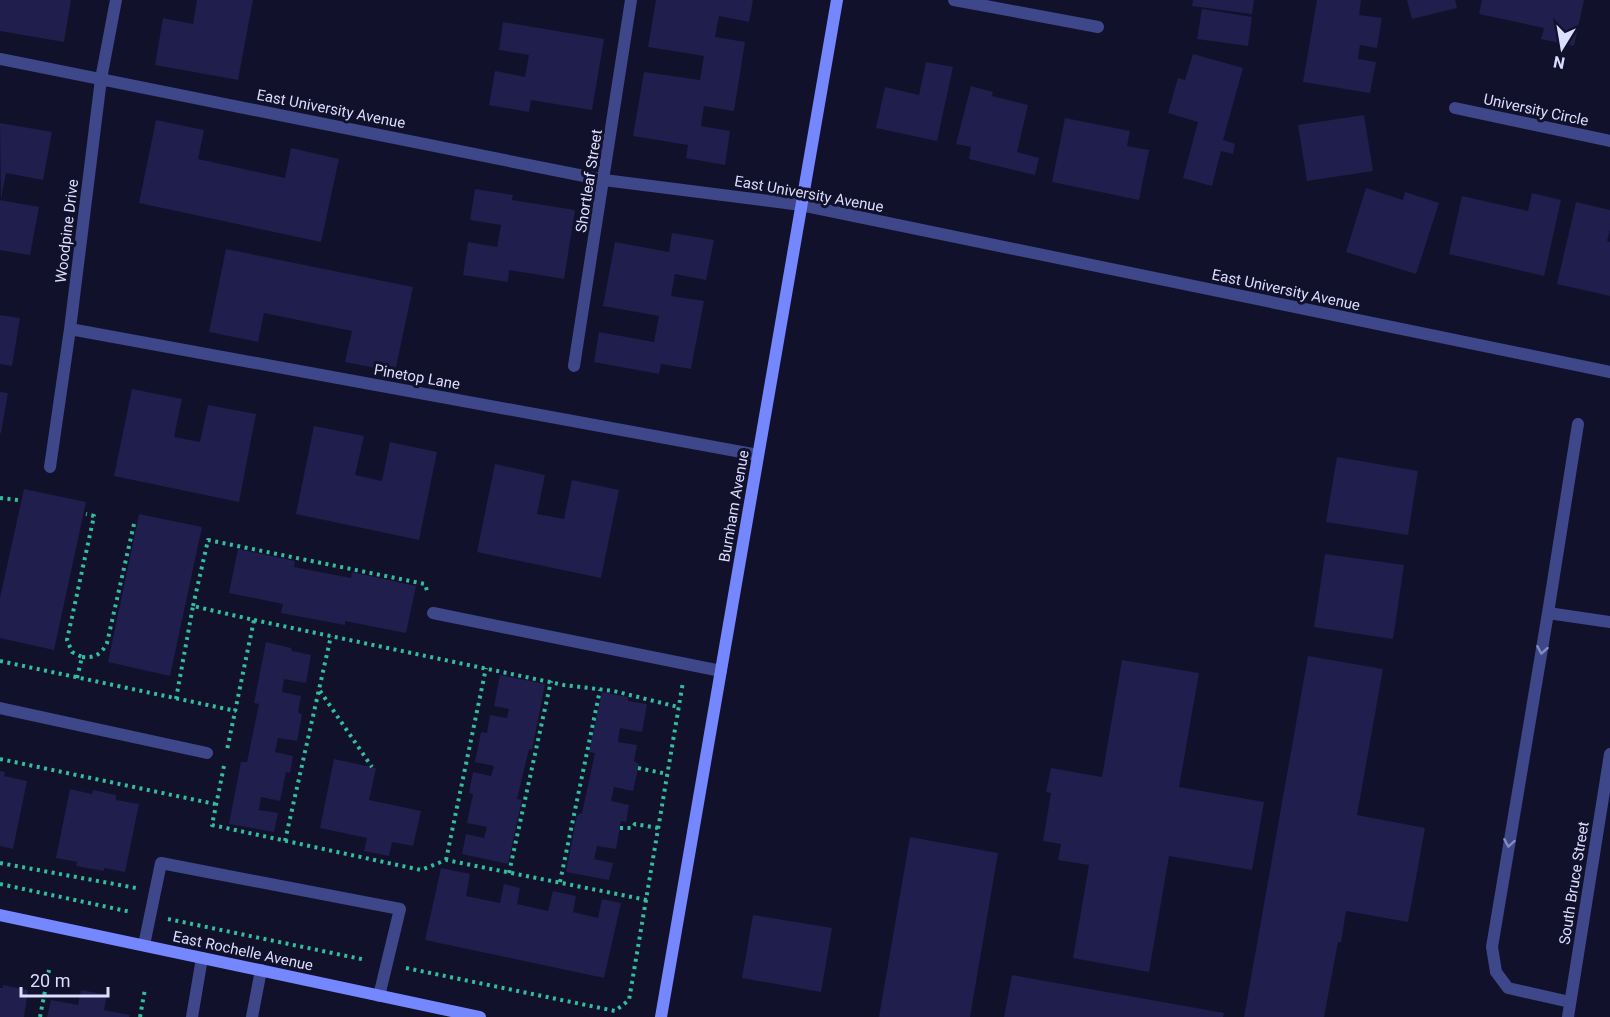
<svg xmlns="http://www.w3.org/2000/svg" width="1610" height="1017" font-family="Roboto,sans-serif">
<rect width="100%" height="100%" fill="#12112b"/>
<path fill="#1f1e4c" d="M0,0H71L64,42L0,31Z
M197,0H253L238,80L155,65L163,18L193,24Z
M656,0H753L749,22L719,16L715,37L745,42L734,111L704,106L701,126L730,131L725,165L686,158L688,145L633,136L644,72L700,80L704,56L648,47Z
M1193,0H1254L1252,14L1192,6Z
M1317,0H1361L1359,15L1382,18L1377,48L1360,45L1358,59L1376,62L1370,93L1303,82Z
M1407,0H1455L1457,8L1412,19Z
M1482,0H1584L1574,46L1541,39L1544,28L1479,14Z
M1202,9L1252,17L1248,46L1197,39Z
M503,22L604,39L592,110L531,100L529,112L489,105L495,71L525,77L529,55L499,50Z
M1193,54L1243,68L1223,140L1235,144L1233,154L1221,151L1212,186L1183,178L1198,122L1168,113L1178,78L1185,80Z
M926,62L953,67L937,141L876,128L885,87L919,95Z
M971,86L993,92L992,96L1028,105L1017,152L1039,158L1035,175L969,159L971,147L956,144Z
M1364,115L1373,171L1307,181L1298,125Z
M1065,118L1130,131L1127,146L1149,150L1139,200L1052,182Z
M156,120L204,130L198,159L285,178L291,148L339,159L321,242L139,203Z
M0,123L52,132L43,180L6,173L1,199Z
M1366,188L1403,200L1405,192L1439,203L1416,274L1346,252Z
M475,189L513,195L512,200L575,210L564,279L509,270L508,282L463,275L468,242L497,247L501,225L470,220Z
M1532,193L1561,200L1544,276L1449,254L1462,196L1528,211Z
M0,200L39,207L30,255L0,250Z
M1576,202L1610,210V230L1607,241L1610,242V296L1557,284Z
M672,233L714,240L706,280L675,274L671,296L704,301L691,369L661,364L659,374L594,362L599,332L654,342L659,316L603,306L615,242L669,252Z
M226,249L413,287L395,372L345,362L352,331L264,313L258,342L209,332Z
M0,315L20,318L12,366L0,364Z
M132,389L182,399L174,437L200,442L208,405L256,414L239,502L114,476Z
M0,392L8,393L1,433H0Z
M314,426L364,436L355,475L382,481L390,442L437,452L419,540L296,514Z
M1337,457L1418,471L1408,535L1326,522Z
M495,464L545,475L537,514L564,519L572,480L619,490L601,578L477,552Z
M24,489L86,502L54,650L0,638V598Z
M139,514L202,527L170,676L108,662Z
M238,549L295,561L294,567L351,578L352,572L416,586L406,633L345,621V625L281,613L283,604L229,593Z
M1325,554L1404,565L1393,639L1314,627Z
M266,642L291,648L292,651L311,655L306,683L284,679L282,692L301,696L298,712L302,715L297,741L278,738L275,752L293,756L290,773L286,772L280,801L261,797L259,810L278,813L274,832L229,824L241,762H247L259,704L254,703Z
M1308,656L1383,669L1357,815L1425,828L1408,922L1346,911L1341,942H1338L1324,1017H1244Z
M1122,660L1199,673L1179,787L1264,802L1252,870L1169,856L1149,972L1073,958L1089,865L1058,860L1061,844L1043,841L1051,793L1046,792L1051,768L1102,777Z
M500,675L545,684L532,750L529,749L517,799L522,800L508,864L462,854L466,834L484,838L487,827L467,823L473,794L469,793L473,772L491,776L494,766L475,762L481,732L487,733L490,715L507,718L509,709L494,706Z
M602,692L628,697V701L647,704L642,732L620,728L618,742L637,745L634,761L639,764L633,791L614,787L611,801L629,805L626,822L621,821L616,849L597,846L594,859L613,863L609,880L566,872L577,815L582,813L595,753L589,752Z
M334,759L376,768L369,800L421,811L413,846L392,842L389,856L364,851L367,838L320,828Z
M0,771L5,772L4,776L27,781L13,849L0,846Z
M70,789L92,794L93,790L116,795V800L139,804L125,872L104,868V871L76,866L77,862L56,858Z
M910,837L998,853L970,1017H879Z
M441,868L470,874L466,896L500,903L504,884L520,888L517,904L548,911L553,891L576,896L573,912L598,918L602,899L621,903L604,978L425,940Z
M753,915L832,928L821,992L742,978Z
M1012,975L1224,1013L1223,1017H1004Z
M3,985L28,990L24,1017H0V988H3Z
M81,990L107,995L104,1010L130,1015L129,1017H47L51,1000L78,1005Z"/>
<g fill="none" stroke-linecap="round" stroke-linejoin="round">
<path stroke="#32bd9e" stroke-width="4" stroke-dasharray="3 4.5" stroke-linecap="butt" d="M0,498L18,500
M193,606L208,540L425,584L428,594
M254,620L564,685L614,691L678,707
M82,657C94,658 101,655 107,643L134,524
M0,661L236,711
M77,678L82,657L72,652L67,640L94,516L86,514
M320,691L372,767
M176,699L193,606L254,620L227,750
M0,759L215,804
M224,766L212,825L421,870L446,860L647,900
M638,768L667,774
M620,828H632L635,824L658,828
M285,841L331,636
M446,860L486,668
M0,863L136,888
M509,873L551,681
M560,882L600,690
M0,884L131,912
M168,919L366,960
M406,968L615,1011L629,1000L683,682
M40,1017L49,970
M140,1017L145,989"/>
<path stroke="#3d478a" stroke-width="12" d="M433,613L721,671
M1548,613L1578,424
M0,708L207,753
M144,945L161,863L400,909L379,996
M1570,1002L1508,988L1496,972L1492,947L1548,613L1610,622
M192,1017L202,958
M252,1017L261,970"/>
<path stroke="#3d478a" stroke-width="12" d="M954,0L1098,27
M0,59L604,180L801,205L1610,372
M1455,108L1610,141
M70,329L758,455
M574,366L631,0
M50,467L70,329L101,79L116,0
M1568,1017L1610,754"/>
<path stroke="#7487fe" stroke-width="12" d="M0,915L480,1017
M661,1017L837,0"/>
</g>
<defs><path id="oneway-chevron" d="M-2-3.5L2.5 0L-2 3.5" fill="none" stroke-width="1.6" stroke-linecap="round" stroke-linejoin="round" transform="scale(1.5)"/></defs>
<g stroke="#858bbf">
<use href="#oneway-chevron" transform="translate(1542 650) rotate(100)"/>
<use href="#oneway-chevron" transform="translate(1509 843) rotate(100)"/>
</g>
<g text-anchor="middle" stroke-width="6" stroke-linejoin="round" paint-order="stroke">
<g font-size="15" fill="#dcdeff" stroke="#12112b">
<text transform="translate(331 109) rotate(11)" y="5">East University Avenue</text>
<text transform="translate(1536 110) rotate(12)" y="5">University Circle</text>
<text transform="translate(589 181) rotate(-81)" y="5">Shortleaf Street</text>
<text transform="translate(809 194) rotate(10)" y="5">East University Avenue</text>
<text transform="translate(67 231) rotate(-83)" y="5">Woodpine Drive</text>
<text transform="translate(1286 290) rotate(12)" y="5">East University Avenue</text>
<text transform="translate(417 377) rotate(10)" y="5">Pinetop Lane</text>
<text transform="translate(734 506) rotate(-80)" y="5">Burnham Avenue</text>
<text transform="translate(1574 883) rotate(-81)" y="5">South Bruce Street</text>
<text transform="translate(243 951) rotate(12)" y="5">East Rochelle Avenue</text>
</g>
</g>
<g transform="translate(1562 48) rotate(191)" stroke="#12112b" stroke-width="4.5" paint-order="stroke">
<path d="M0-4.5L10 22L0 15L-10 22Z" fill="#dcdeff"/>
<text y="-9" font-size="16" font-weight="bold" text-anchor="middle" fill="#dcdeff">N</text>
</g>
<path d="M21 987v9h87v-9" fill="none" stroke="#dcdeff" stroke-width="3"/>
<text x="30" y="987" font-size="18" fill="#dcdeff" stroke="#12112b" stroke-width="4.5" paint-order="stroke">20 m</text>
</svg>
